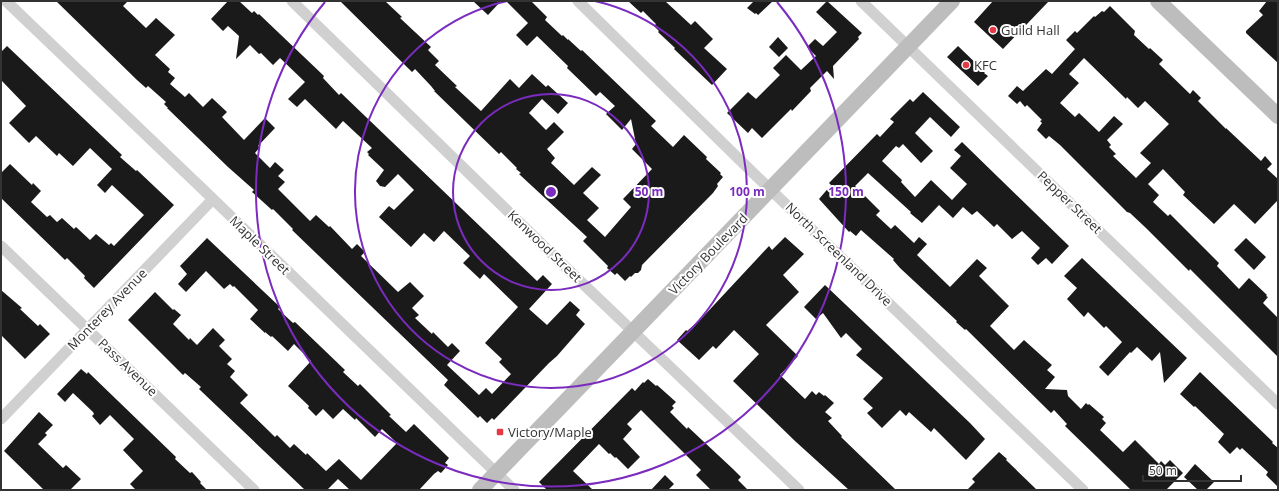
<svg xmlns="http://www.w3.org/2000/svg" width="1279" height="491" font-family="'Open Sans',sans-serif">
<rect width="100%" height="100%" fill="#fff"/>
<path fill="#1a1a1a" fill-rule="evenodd" d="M56,1H128L123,6L146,28L156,18L175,35L155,55L170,69L168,72L175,78L170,84L185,97L189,93L203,107L212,98L227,112L222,117L244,140L265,118L275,128L258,146L260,147L255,153L270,168L275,162L284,170L278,176L285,182L278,189L310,221L316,215L329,227L330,226L352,249L357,244L365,252L361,256L398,292L410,282L424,296L412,308L419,315L415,318L432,334L433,332L448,347L452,343L460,351L447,365L479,395L486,388L492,394L511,374L499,362L502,359L485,343L518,307L484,274L480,279L463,263L470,256L444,231L434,242L424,233L411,247L379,217L389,206L394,210L414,190L398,174L385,187L380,186L376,181L384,170L368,155L369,154L367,152L372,148L343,121L336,129L305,99L297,107L288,99L305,82L280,58L273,65L261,53L259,54L250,45L236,59L239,36L228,26L223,31L211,19L228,1H239L252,13L254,11L258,15L259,14L324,76L323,78L339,95L341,93L537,281L543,275L552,284L529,309L547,325L570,301L580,310L576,315L585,324L557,356L549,363L494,420L492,418L487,423L480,416L478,418L444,385L448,380L292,230L293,229L273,209L272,210L252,192L254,190L228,167L167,108H168L164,104L166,102L148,86L146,88L137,80Z
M340,1H385L402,17L400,18L431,47L428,50L439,61L435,65L457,86L455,87L481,111L510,79L519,88L532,74L546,87L548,85L568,103L558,114L542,99L529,113L546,130L554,122L564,132L547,149L555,158L551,163L574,185L592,167L601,175L583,193L599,208L587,220L605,237L631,207L623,199L652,169L632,149L636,144L631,119L622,130L606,114L615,106L600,92L596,96L567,68L568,66L537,36L527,46L516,35L528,23L506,1H531L547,17L545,20L562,36L563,35L568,40V39L581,51L582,50L656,121L651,126L673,147L684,135L707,157L706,159L721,173L720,174L723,177L717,184L718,186L713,193L642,265L641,270L638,273H635L631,277L630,276L625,281L617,273L615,275L607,268L608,266L583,241L587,237L519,174L521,173L516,169L517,168L501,152L499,154L434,91H435L431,86L415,69L412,72Z
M473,1H501L488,15Z
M628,1H665L691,25L695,21L713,39L704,48L727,69L712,85L674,49L675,48L658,32L659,31L654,26L656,24L643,11L641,13Z
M754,1H773L758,15L756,13L755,14L747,8Z
M827,1L862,33L858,37L859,39L833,66L834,79L827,71L810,88L811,91L792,111L791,109L762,138L752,128L748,133L727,113L748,92L756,99L780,75L773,68L786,55L801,70L816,56L807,47L815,39L823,46L837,32L816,12Z
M993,1H1049L1003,49L974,22Z
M1267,1H1278V63L1246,33V31L1263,15L1259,11Z
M1110,6L1135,31L1134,35L1149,49L1150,48L1163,60L1159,64L1190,94L1193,90L1201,98L1198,101L1226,129V128L1261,161L1265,156L1272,164L1267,169L1278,179V200L1255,224L1234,204L1214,224L1183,195L1185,192L1163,169L1148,184L1159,195L1153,202L1168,216L1170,214L1219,263L1217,266L1239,289L1249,278L1267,295L1266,296L1268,297L1263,303L1278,318V357L1190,269L1189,271L1146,228L1130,213L1127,212L1060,145L1049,136L1046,139L1037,130L1042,123L1040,121L1042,120L1027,105L1025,107L1020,101L1017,104L1008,96L1017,86L1023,91L1046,69L1052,74L1075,49L1066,40L1075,31L1077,33L1094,16L1095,17L1102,11L1104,12ZM1084,58L1126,99L1127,97L1138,108L1145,101L1169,124L1140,153L1151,163L1136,178L1113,156L1116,154L1109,147L1111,145L1107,140L1123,124L1114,116L1099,132L1079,113L1075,117L1060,103L1079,83L1069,74Z
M778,37L788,48L779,57L769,47Z
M7,46L122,155L120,157L136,171L137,170L174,205L94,288L84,278L85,276L67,258L65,260L1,198V173L10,164L32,185L33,183L41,191L31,202L47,217L50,215L57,222L62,218L74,229L76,227L90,240L96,234L109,245L111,243L114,246L144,215L112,185L105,193L97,185L112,169L90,148L73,166L59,153L57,156L36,136L29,143L9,123L26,106L1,80V52Z
M958,46L985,72L984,73L988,76L978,86L947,57Z
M923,92L960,127L951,137L930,117L915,133L933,151L921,163L903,144L899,148L896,146L882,161L902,180L901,182L915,197L931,180L952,200L967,184L950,168L961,156L954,150L962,142L1069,246L1052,264L1046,258L1038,265L1031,258L1040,248L1022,231L1012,239L997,224L994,227L977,211L972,215L963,207L953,218L939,205L922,223L910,213L911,212L868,173L855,186L880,211L876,215L891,229L895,225L914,243L919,237L927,244L917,255L950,287L977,259L987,268L979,276L1009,306L990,326L1014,350L1024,340L1044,358L1052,365L1047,370L1055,377L1045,389L1067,390L1068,396L1081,409L1086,403L1088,405L1089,404L1104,417L1102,419L1106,423L1100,430L1123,452L1135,440L1159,464L1161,461L1165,465L1170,460L1183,473L1166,490H1131L1065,426L1067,424L1054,410L1051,413L966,329L965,330L956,322L957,321L900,268L893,260L894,259L861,230L856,236L850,231L849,232L819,199L831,185L829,183L877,134L880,137L894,122L890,119L910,99L913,102Z
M785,237L804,254L783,275L799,292L766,325L798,356L780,375L805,399L812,391L816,395L819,392L824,396L825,395L834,403L825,412L832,418L828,421L842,436L841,437L896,490H849L795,441L733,381L759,354L734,330L716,349L713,346L699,360L677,340L686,330L687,331L700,320L769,246L772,250Z
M207,238L280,307L278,309L293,323L295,322L345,370L343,372L358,386L360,384L391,415L389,416L406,432L414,424L449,458L445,463L448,465L441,473L438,471L434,474L419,490H350L338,479L327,490H305L199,389L201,387L185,373L183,375L128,320L155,292L173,310L174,309L181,315L173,324L189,340L190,338L197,345L213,328L225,340L219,346L232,359L227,364L235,371L230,377L248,395L240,403L275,437L277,435L290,448L294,444L306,455L307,453L326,471L339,459L361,480L397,443L382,429L375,437L356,418L355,420L343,409L333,419L323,409L316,416L308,408L309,406L288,386L311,361L294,344L288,351L272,336L271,337L265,332V333L250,319L258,310L234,286L233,287L230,284L224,289L206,271L186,292L178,284L187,274L180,266Z
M1246,238L1266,257L1254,270L1234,250Z
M1082,258L1187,358L1164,383L1160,352L1152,361L1137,347L1131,353L1130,352L1108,376L1099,367L1122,342L1106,326L1104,328L1088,312L1084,317L1067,299L1077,288L1064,276Z
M825,285L970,423L985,439L966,460L934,428L931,432L909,412L906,416L900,410L882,428L867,413L873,408L863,399L883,378L856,355L862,349L846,333L841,338L823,313L816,319L804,307Z
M1,290L22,308L20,309L38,326L40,324L50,334L25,359L1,335Z
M81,369L87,374L88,372L117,400L176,457L175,459L190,473L192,472L201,482L200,483L207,490H136L130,484L143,471L123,450L134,439L110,415L100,425L92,416L94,414L93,412L73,393L65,402L57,394Z
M1200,372L1273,442L1272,443L1278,448V487L1266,475L1268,472L1242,448L1240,450L1237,447L1230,454L1218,442L1224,434L1195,406L1194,407L1180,394Z
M648,379L656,386L657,385L676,402L672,406L674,408L670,412L687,429L688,427L733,469L741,477L738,480L748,490H711L696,475L701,470L641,410L627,424L632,429L623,439L640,457L628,469L616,457L615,458L610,453L609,454L599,444L573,471L593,490H547L539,482L632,388L635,391L643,382L644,383Z
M39,412L53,425L45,433L47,435L38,444L63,468L66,465L81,479L70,490H44L4,451Z
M999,452L1007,459L1006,460L1037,490H967L975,482L972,479Z
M1195,464L1214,482L1206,490H1198L1184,477Z
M665,475L674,484L668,490H651Z"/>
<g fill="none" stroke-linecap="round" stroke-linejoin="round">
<path stroke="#d0d0d0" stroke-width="11" d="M6,1L213,199L514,490
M292,1L557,259L799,490
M578,1L747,167L1083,490
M861,1L1278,404
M1,246L254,490
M1,419L213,199"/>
<path stroke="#bdbdbd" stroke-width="16" d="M1158,1L1278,116
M480,490L952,1"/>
</g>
<g fill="none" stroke="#7b2cbf" stroke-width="2">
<circle cx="551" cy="192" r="98"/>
<path d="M595 1A196 196 0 1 1 507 1"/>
<path d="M777 2A295 295 0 1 1 325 2"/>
</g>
<g fill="#e63946" stroke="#fff" stroke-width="1.5">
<circle cx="993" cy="30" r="4"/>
<circle cx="966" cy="65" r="4"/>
<rect x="496" y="428" width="8" height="8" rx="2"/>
</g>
<g text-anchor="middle" stroke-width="4" stroke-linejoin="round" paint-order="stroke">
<g font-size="13" fill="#333" stroke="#fff" text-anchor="start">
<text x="1001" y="35">Guild Hall</text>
<text x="974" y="70">KFC</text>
<text x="508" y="437">Victory/Maple</text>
</g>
<g font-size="13" fill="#333" stroke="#fff">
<text transform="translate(1070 202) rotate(44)" y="5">Pepper Street</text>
<text transform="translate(260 245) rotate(44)" y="5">Maple Street</text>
<text transform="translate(545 246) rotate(44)" y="5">Kenwood Street</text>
<text transform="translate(708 254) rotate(-46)" y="5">Victory Boulevard</text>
<text transform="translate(839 254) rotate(44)" y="5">North Screenland Drive</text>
<text transform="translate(107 309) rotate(-46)" y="5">Monterey Avenue</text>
<text transform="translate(128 367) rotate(44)" y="5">Pass Avenue</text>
</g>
</g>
<circle cx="551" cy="192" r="6" fill="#7b2cbf" stroke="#fff" stroke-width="2"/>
<g font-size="12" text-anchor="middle" font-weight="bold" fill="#7b2cbf" stroke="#fff" stroke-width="4" stroke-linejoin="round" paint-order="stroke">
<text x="649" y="196">50 m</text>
<text x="747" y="196">100 m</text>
<text x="846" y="196">150 m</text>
</g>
<rect width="1279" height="491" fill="none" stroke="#333333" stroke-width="4"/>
<path d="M1143 475v6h98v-6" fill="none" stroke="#333333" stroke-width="2"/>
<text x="1149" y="475" font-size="12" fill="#333333" stroke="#ffffff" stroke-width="3" paint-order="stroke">50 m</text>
</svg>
